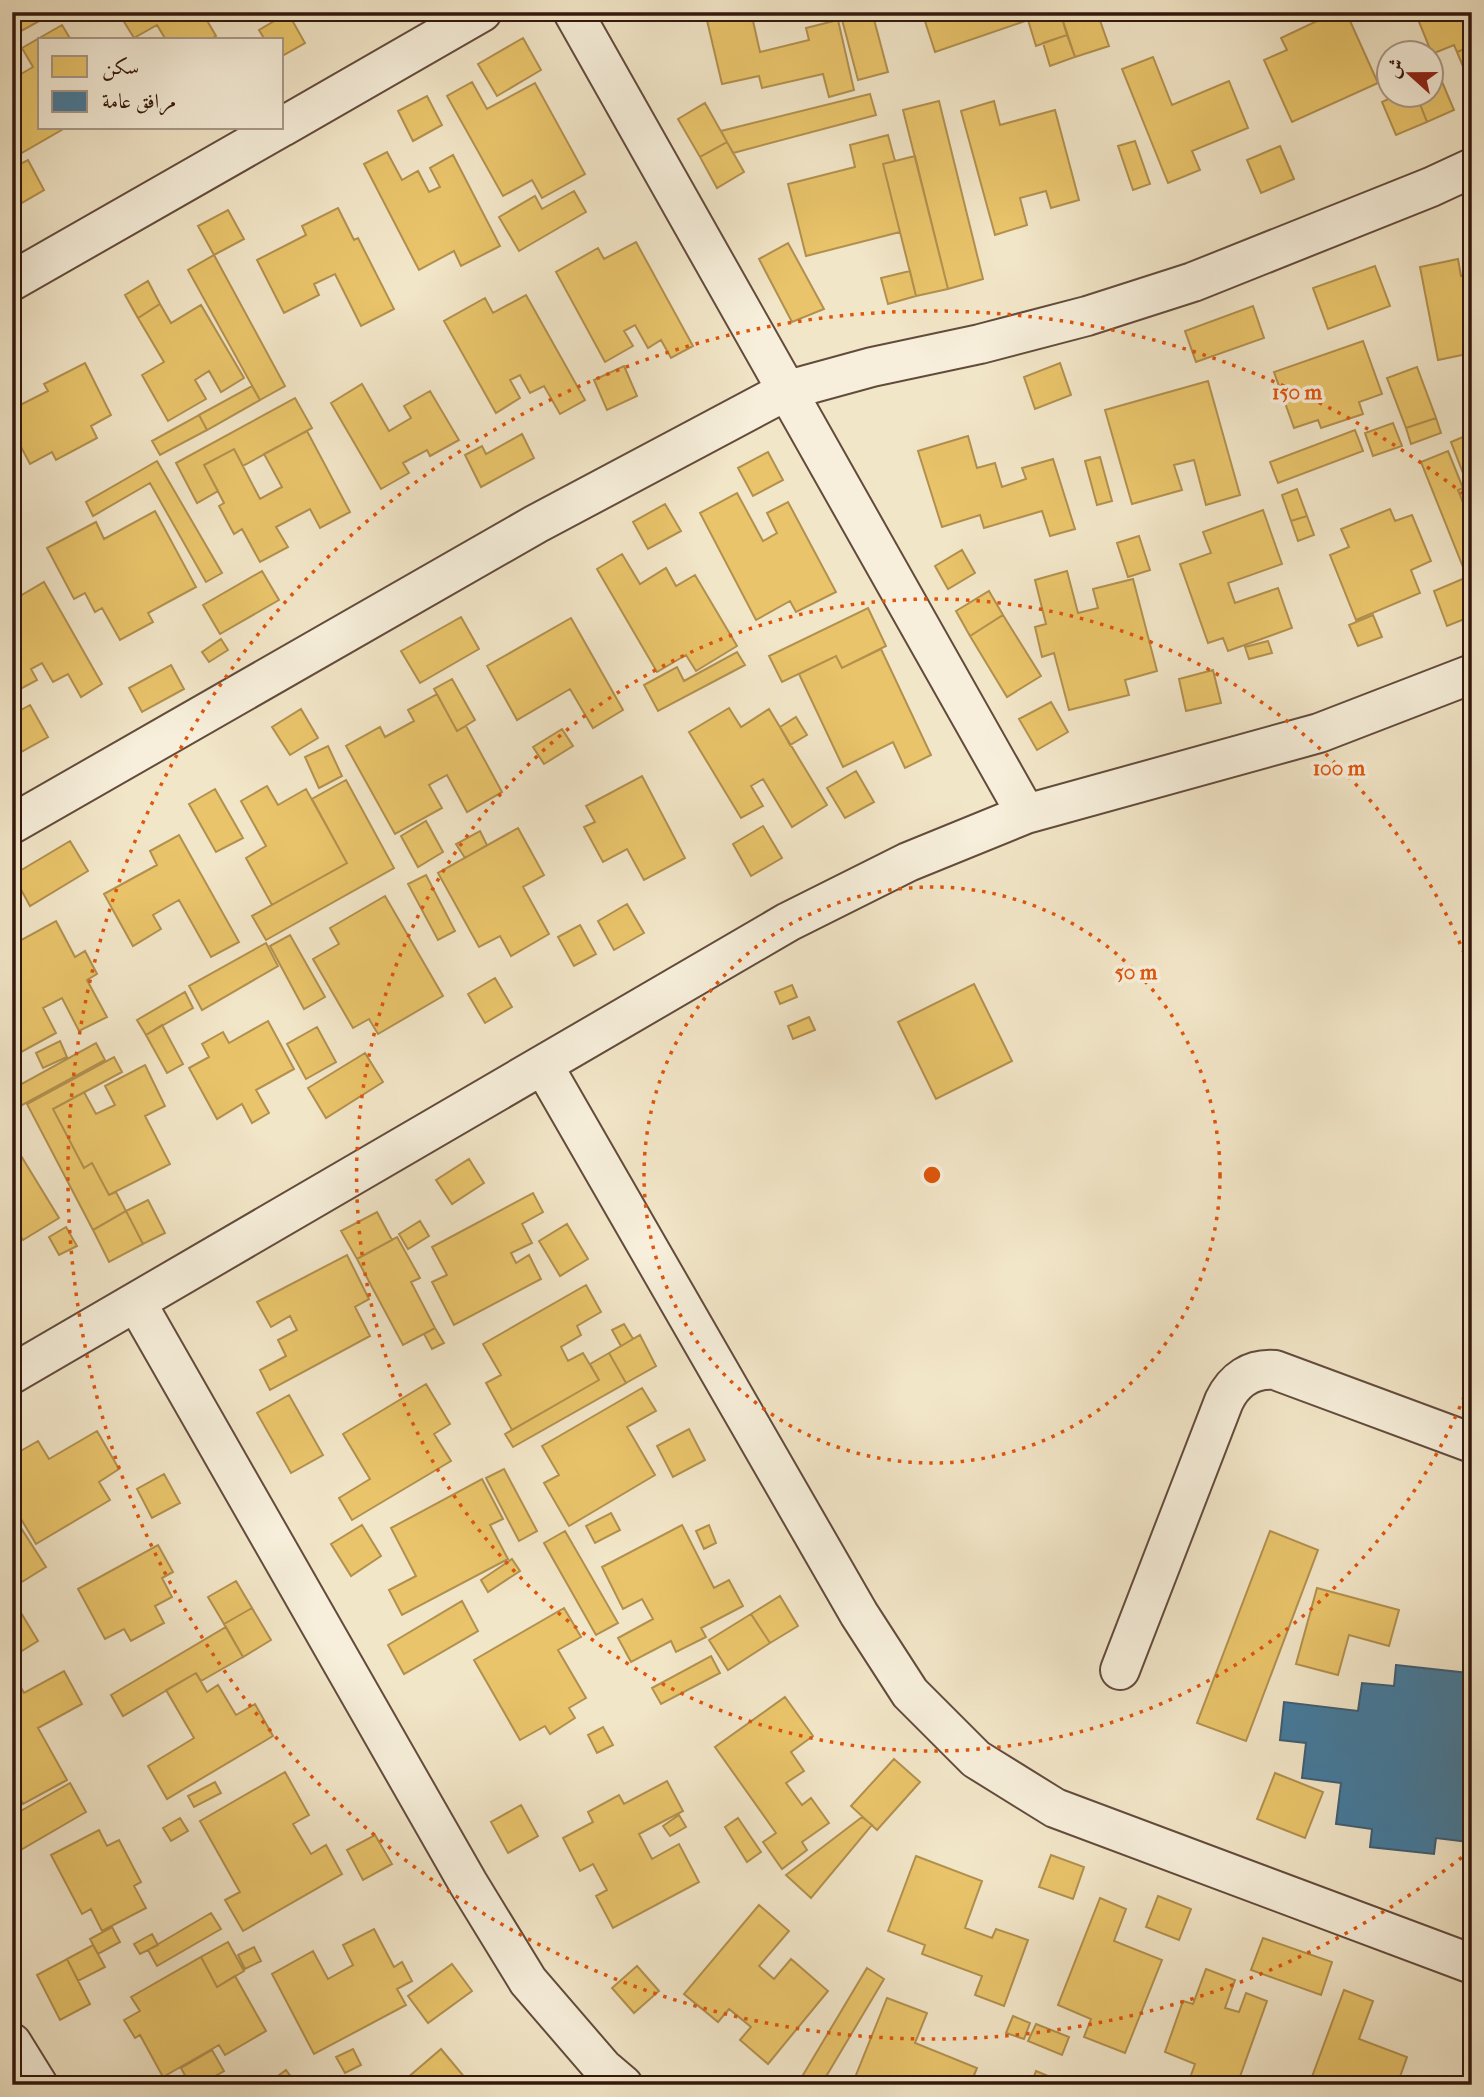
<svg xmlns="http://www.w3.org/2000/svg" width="1484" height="2097" font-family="'IM FELL French Canon',Amiri,serif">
<rect width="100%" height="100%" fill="#f2e6c8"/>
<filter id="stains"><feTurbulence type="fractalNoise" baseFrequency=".00286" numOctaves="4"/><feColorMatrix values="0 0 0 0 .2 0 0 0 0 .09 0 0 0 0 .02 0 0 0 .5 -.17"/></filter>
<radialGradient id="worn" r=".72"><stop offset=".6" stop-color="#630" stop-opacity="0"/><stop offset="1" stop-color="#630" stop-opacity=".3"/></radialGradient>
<path fill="#e9c46a" stroke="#b2904e" stroke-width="2" d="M12,12H51L52,14L12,36Z
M118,12H202L216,36L209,40H166L157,25L134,38Z
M705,12H751L760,52L809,40L806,28L838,20L854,90L829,97L823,74L762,88L759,76L722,84Z
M840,12H872L888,72L858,80Z
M922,12H1060L1067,35L1036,46L1028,20L935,52Z
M1060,12H1097L1109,46L1075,57Z
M1336,12H1346L1378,83L1292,122L1264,60L1287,50L1281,38Z
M1415,12H1472V46L1457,52L1454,45L1432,54Z
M288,13L305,43L282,56V40H265L259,30Z
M62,25L71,40H40V128H65L20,154L12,142V75L14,78L33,67L22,48Z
M1067,35L1075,57L1050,66L1043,43Z
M523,38L541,70L497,96L478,64Z
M1472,46V88L1457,52Z
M1153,57L1172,105L1229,81L1248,128L1192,151L1200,170L1168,183L1122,69Z
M1440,77L1454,110L1427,122L1416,94H1432V81Z
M472,82L487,109L535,83L585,174L542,198L532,180L503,196L447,96Z
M870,94L876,115L733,153L721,131Z
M1399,94H1416L1427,122L1396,135L1382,102Z
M427,96L442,125L413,141L398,111Z
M939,101L983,279L948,289L903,110Z
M994,101L1000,125L1055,110L1079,200L1051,208L1046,191L1020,198L1027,225L995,235L961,111Z
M705,103L727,142L700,157L678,119Z
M888,135L895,161L883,164L900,232L806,256L788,184L855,167L850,145Z
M1135,141L1150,184L1133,190L1118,146Z
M727,142L744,172L717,188L700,157Z
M1280,146L1294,179L1261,193L1247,160Z
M387,152L402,180L418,171L429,192L440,187L430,168L453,155L500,246L461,266L454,251L419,270L364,164Z
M915,156L948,289L916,296L883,164Z
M28,160L44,190L13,208L12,168Z
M574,191L586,212L519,251L499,217L535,196L542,209Z
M338,208L354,240L358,238L394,309L361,326L335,274L314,284L319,295L284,313L257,260L306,235L302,226Z
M228,210L244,239L214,255L198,226Z
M636,242L693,346L671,358L661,340L648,348L635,325L624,331L633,346L605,362L556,272L598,248L604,259Z
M788,243L824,309L792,322L759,259Z
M214,255L285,386L260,400L188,270Z
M1458,259L1461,276L1472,274V353L1438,360L1420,267Z
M1375,266L1390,306L1328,329L1313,288Z
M910,271L916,296L888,304L881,278Z
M148,281L160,304L138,318L125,295Z
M526,295L585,400L560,414L544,386L530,393L520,375L510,380L520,398L496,413L444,321L485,298L493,313Z
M160,304L171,323L201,305L244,378L221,392L209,371L195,380L206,399L168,421L142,375L164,362L138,318Z
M1253,306L1264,338L1196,362L1185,331Z
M1363,341L1382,394L1359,402L1363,414L1321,428L1318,420L1294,428L1274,372Z
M85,363L111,415L91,426L97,438L56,460L52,452L30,464L12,430V409L48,391L44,384Z
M1060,363L1071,395L1035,409L1024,377Z
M624,366L637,396L607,410L594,380Z
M1417,367L1436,418L1406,428L1387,378Z
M1208,381L1240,495L1206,505L1194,460L1174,465L1182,490L1132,504L1105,410Z
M362,384L389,431L411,418L404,406L430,391L459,440L430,456L427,450L403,463L409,473L381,489L331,403Z
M252,386L260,400L207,430L199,415Z
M295,398L312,428L243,466L234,449L204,465L218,491L197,503L176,463Z
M199,415L207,430L160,455L152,441Z
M1436,418L1441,433L1411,444L1406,428Z
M1393,423L1402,446L1373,456L1365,433Z
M1355,430L1363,451L1278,483L1270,462Z
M307,431L350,512L320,528L310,509L276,527L288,547L260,562L242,529L234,534L219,506L224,503L204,465L234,449L260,499L282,487L264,454Z
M1472,433V513L1468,515L1458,490L1468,486L1451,442Z
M522,434L534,458L481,487L465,455L482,446L486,454Z
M968,436L977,468L995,463L1002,487L1026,479L1022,468L1053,459L1075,529L1050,536L1042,511L984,528L980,515L942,527L918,451Z
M1448,451L1463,488L1458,490L1468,515L1472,513V575L1467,577L1421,462Z
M768,452L783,480L753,496L738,468Z
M1100,457L1112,501L1097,505L1085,461Z
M157,461L222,573L206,582L150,483L93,516L86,502Z
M1297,489L1307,516L1291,521L1282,495Z
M737,493L763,541L777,533L767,513L788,502L836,592L796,612L790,601L756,620L700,513Z
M665,504L681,531L648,549L633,522Z
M1390,509L1395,521L1412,515L1431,561L1411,570L1420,593L1356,620L1330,555L1349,547L1341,529Z
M1263,510L1282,564L1228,583L1235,603L1278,588L1292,628L1228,651L1223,638L1208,643L1180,564L1211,553L1203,532Z
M155,511L196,587L148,613L153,622L120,640L102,608L95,612L85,593L74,599L47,548L96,522L104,539Z
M1307,516L1314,535L1298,541L1291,521Z
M1139,536L1150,570L1128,577L1117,543Z
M962,550L975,573L948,589L935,566Z
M622,554L640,584L666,568L676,586L695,575L737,646L696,671L686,655L657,672L597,569Z
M262,571L279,600L220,634L203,605Z
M1067,571L1078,613L1098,608L1093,589L1133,579L1157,671L1125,680L1129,695L1069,710L1054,653L1042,657L1035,627L1046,624L1035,580Z
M1472,575V616L1447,626L1434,591Z
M44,582L102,684L81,697L68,674L53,682L42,663L31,669L37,680L13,693L12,691V595L15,599Z
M989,591L1003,615L970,636L956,611Z
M868,608L886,646L842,668L836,656L782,682L769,656Z
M1003,615L1041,676L1007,697L970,636Z
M1373,615L1382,637L1358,646L1349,625Z
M461,617L479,649L420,683L401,651Z
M571,618L623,710L593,728L570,689L517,720L487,666Z
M221,639L228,650L209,662L202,652Z
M1268,641L1272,653L1249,659L1245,647Z
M881,649L931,755L905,768L893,742L843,767L799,674L836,656L842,668Z
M737,652L745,665L658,711L644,685L677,667L684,681Z
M171,665L184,689L142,712L129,688Z
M1213,670L1221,703L1186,711L1179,679Z
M452,679L475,720L457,731L434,689Z
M437,694L457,731L466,726L502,792L467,812L447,775L429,785L442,808L395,834L346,746L380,727L385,737L414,721L408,710Z
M1051,702L1068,732L1037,750L1019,719Z
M30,705L48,737L12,757V715Z
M729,708L741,727L769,709L827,805L792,827L763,779L751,786L763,806L741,818L689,732Z
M301,709L318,738L290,755L272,727Z
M796,717L807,735L790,745L780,727Z
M562,729L573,746L544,764L533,747Z
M328,746L342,776L319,788L305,757Z
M856,771L874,802L845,818L827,788Z
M642,776L685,858L644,880L627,849L603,862L584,827L595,822L586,806Z
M346,780L394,868L266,940L252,916L347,863L312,799Z
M267,786L278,805L306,789L347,863L272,905L246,858L266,846L241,801Z
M215,789L243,838L216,852L189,804Z
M426,821L443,852L418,867L401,836Z
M763,826L782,858L751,876L733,844Z
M518,828L544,875L523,887L549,934L511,956L500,936L479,947L438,873Z
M480,831L487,845L465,858L456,844Z
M179,835L239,942L211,957L179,900L153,915L161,929L133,946L104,894L157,865L150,851Z
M70,841L88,871L30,906L13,875Z
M426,875L455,931L438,940L408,884Z
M385,896L443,996L378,1034L369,1019L353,1028L313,959L339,944L330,928Z
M627,904L644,933L614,950L598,921Z
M56,921L75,957L85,951L97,974L87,980L107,1017L79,1031L62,998L43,1008L56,1033L12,1057V945Z
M580,925L596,954L574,966L558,937Z
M290,935L325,997L304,1009L270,946Z
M266,943L278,966L202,1010L189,986Z
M495,978L512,1007L485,1023L468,994Z
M974,984L1012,1061L936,1099L898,1022Z
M792,985L797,997L780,1004L775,992Z
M185,992L193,1008L146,1035L137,1020Z
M809,1017L815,1030L793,1039L788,1026Z
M268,1021L294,1069L256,1090L269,1113L252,1123L242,1104L217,1119L189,1068L209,1057L202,1044L223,1032L229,1043Z
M162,1025L183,1064L167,1073L146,1035Z
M317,1027L336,1062L306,1079L287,1044Z
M60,1041L67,1057L43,1068L36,1053Z
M96,1043L105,1060L15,1109L12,1103V1072L20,1085Z
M365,1053L383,1082L326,1118L308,1088Z
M114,1057L122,1072L53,1109L84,1168L92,1163L109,1195L116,1192L126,1211L93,1230L27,1104Z
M145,1065L165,1106L145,1116L170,1164L109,1195L92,1163L84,1168L53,1109L84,1092L96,1114L115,1105L105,1086Z
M12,1141L59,1218L23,1240L14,1226L12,1227Z
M469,1159L484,1183L452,1204L436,1180Z
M533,1193L543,1212L522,1224L532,1243L511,1253L516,1263L529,1255L541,1279L454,1325L432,1282L447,1275L432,1247Z
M148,1200L165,1233L143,1244L126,1211Z
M126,1211L143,1244L109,1262L93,1230Z
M377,1212L392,1240L357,1259L341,1231Z
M420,1221L429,1236L408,1249L399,1234Z
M567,1224L588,1259L560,1276L539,1241Z
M66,1227L77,1246L59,1255L49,1237Z
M397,1237L420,1278L411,1282L435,1328L403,1345L357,1259Z
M347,1255L369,1299L355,1307L370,1336L270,1390L260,1370L286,1356L278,1340L297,1330L290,1316L271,1327L257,1302Z
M586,1285L601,1312L577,1326L581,1335L561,1347L568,1361L583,1353L599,1380L512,1430L486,1383L501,1375L483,1344Z
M624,1324L633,1339L621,1346L612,1330Z
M435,1328L444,1343L432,1349L424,1334Z
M640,1335L656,1366L626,1383L609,1353Z
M609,1353L626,1383L513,1447L505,1434L599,1380L590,1364Z
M426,1384L450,1424L434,1434L451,1461L352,1520L339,1498L370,1479L343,1434Z
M642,1388L656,1411L627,1427L655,1475L569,1526L544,1483L559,1475L542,1446Z
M289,1395L323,1455L291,1473L257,1413Z
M689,1429L705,1460L673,1477L657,1446Z
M97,1431L119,1469L99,1482L110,1500L36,1544L12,1504V1456L38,1441L49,1459Z
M504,1469L537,1531L519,1541L486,1478Z
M164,1474L180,1503L152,1518L137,1489Z
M482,1479L503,1519L490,1525L508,1559L402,1615L389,1590L416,1576L391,1528Z
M611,1513L620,1530L595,1543L586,1526Z
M362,1525L381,1556L351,1576L331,1544Z
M682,1525L714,1588L729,1580L743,1606L701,1628L706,1637L676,1652L671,1641L631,1662L618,1638L653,1619L642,1599L623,1609L602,1567Z
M709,1525L716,1543L704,1549L696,1531Z
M21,1528L46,1567L12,1588V1534Z
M565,1531L618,1623L596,1635L544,1543Z
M1270,1531L1318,1550L1246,1741L1197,1723Z
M158,1545L173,1572L162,1578L172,1597L155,1606L164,1623L131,1641L124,1629L105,1639L78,1589Z
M512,1559L520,1571L488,1592L481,1580Z
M236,1581L252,1608L224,1624L208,1597Z
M1317,1588L1399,1610L1389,1646L1349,1635L1338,1675L1296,1664Z
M780,1596L798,1626L770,1643L751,1614Z
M12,1598L38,1641L12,1657Z
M462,1601L478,1631L404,1674L388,1645Z
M252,1608L271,1640L243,1657L224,1624Z
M564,1608L581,1637L558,1650L586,1698L569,1708L575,1718L550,1734L545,1726L520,1740L474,1660Z
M751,1614L770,1643L728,1670L709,1640Z
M226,1627L243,1657L201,1681L196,1673L123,1716L111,1695Z
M711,1656L720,1673L661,1704L652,1688Z
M64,1671L82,1704L38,1728L67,1780L23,1804L12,1784V1688L19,1684L24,1693Z
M196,1673L207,1692L218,1685L236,1715L255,1704L273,1736L167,1799L148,1766L194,1738L166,1690Z
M785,1697L813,1736L791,1752L804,1771L786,1783L802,1805L811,1798L829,1823L802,1842L807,1850L782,1869L763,1842L776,1833L715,1747Z
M603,1727L613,1745L597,1753L588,1735Z
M894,1759L920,1782L877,1830L851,1806Z
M285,1772L309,1815L293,1824L311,1854L326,1845L342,1874L243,1931L225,1900L240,1892L200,1821Z
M1275,1773L1323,1792L1305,1838L1257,1819Z
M667,1781L683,1811L639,1834L652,1859L679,1844L699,1882L613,1928L596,1896L607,1890L593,1864L580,1871L563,1838L593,1822L588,1812L619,1795L624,1804Z
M215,1782L221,1793L194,1807L188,1796Z
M70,1783L86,1812L12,1855V1816Z
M521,1805L538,1836L508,1853L491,1822Z
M679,1815L686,1827L670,1836L663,1826Z
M862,1817L872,1825L811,1898L786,1875Z
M180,1818L188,1831L171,1841L163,1828Z
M738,1818L761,1852L747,1862L725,1827Z
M99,1830L107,1846L119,1840L141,1882L134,1886L146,1908L102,1931L91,1909L82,1914L51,1855Z
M375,1835L392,1864L363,1880L347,1850Z
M1051,1855L1084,1867L1073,1899L1039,1887Z
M916,1856L982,1881L965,1928L992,1938L996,1929L1028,1940L1004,2006L975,1995L982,1976L922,1954L925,1945L888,1931Z
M1158,1896L1191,1909L1179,1940L1146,1927Z
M1100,1898L1126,1909L1114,1941L1162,1960L1125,2053L1084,2037L1091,2019L1058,2005Z
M759,1905L789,1931L759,1966L774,1979L791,1959L828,1991L768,2064L740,2040L751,2027L729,2009L718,2022L684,1994Z
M211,1913L221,1929L157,1966L148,1950Z
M112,1927L120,1942L98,1954L90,1939Z
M374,1929L394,1967L402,1962L412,1981L397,1989L406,2005L314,2054L272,1974L313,1951L328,1979L353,1965L343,1945Z
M152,1934L158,1945L140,1954L134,1944Z
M1263,1938L1332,1962L1321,1995L1251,1970Z
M228,1942L244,1971L217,1987L201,1957Z
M93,1945L105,1967L78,1981L67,1959Z
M254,1947L261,1961L245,1969L238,1955Z
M201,1957L217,1987L235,1976L266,2031L225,2055L219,2045L163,2077L140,2035L135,2038L124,2020L140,2011L131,1997Z
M67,1959L90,2004L60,2020L37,1975Z
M452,1964L472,1991L428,2023L408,1996Z
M637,1966L659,1991L634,2013L612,1988Z
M867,1968L884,1979L821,2085H797Z
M1206,1969L1235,1980L1225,2008L1239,2012L1246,1993L1267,2001L1237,2085H1208L1190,2078L1195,2064L1165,2052L1183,2001L1193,2004Z
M1344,1990L1373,2001L1359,2039L1407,2057L1397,2085H1309Z
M887,1998L927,2013L915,2043L977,2068L970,2085H852Z
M1013,2016L1030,2023L1024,2039L1006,2033Z
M1036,2024L1069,2037L1062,2055L1028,2041Z
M353,2049L361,2065L345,2073L336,2057Z
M441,2049L471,2085H399Z
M212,2050L224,2071L199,2085H190L181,2068Z
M286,2070L297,2085H266Z
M1036,2071L1069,2085H1031Z"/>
<path fill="#457b9d" stroke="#405d72" stroke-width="2" d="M1396,1665L1468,1673L1464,1703L1472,1704V1813L1468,1842L1436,1838L1434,1854L1370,1847L1372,1829L1336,1824L1341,1783L1302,1778L1306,1743L1280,1740L1284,1702L1358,1711L1362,1683L1394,1686Z"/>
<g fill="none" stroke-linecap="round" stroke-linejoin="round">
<g stroke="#634b3c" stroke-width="42">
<path id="minor" d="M573,12L1026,814
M282,127L482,12
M12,281L280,128
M12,824L536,524L788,390L872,367L980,344L1087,316L1193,282L1431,187L1472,168
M543,1065L859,1614L910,1693L976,1759L1055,1808L1472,1964
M136,1302L468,1883L528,1981L603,2068L623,2085
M12,1374L788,922L908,862L1026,814L1319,733L1472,674
M1120,1670L1224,1401C1234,1380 1251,1368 1275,1370L1472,1443
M12,2043L38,2085"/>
</g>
<use href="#minor" stroke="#f7efdb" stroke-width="38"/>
</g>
<g fill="none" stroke="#df560c" stroke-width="3.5" stroke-dasharray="3.5 7">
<circle cx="932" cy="1175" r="288"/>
<path d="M1472 1377A576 576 0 1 1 1472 973"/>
<path d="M1470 1851A864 864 0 1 1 1470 499"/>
</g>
<circle cx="932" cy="1175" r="10" fill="#df560c" stroke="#f7efdb" stroke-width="3.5"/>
<g font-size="21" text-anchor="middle" font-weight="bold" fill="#df560c" stroke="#f7efdb" stroke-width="7" stroke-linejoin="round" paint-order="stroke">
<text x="1297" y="399">150 m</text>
<text x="1339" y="775">100 m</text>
<text x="1136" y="979">50 m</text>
</g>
<rect width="1484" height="2097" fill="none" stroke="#f2e6c8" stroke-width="42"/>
<rect x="14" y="14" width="1456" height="2069" fill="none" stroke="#33170d" stroke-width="3.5"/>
<rect x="21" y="21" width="1442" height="2055" fill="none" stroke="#33170d" stroke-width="2"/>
<rect x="38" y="38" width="245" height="91" fill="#f7efdb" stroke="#a99989" stroke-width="2"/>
<rect x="52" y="56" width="35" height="21" fill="#e9c46a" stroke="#a99989" stroke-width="2"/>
<text x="102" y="74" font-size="21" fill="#33170d">سكن</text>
<rect x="52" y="91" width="35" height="21" fill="#457b9d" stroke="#a99989" stroke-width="2"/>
<text x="102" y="108" font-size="21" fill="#33170d">مرافق عامة</text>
<g transform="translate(1410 74) rotate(291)"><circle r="33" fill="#f7efdb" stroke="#a99989" stroke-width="2"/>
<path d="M0-5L12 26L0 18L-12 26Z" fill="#8f2418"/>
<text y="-10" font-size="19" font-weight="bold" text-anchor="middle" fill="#33170d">ش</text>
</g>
<rect width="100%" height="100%" filter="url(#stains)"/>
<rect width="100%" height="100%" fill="url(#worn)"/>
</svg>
